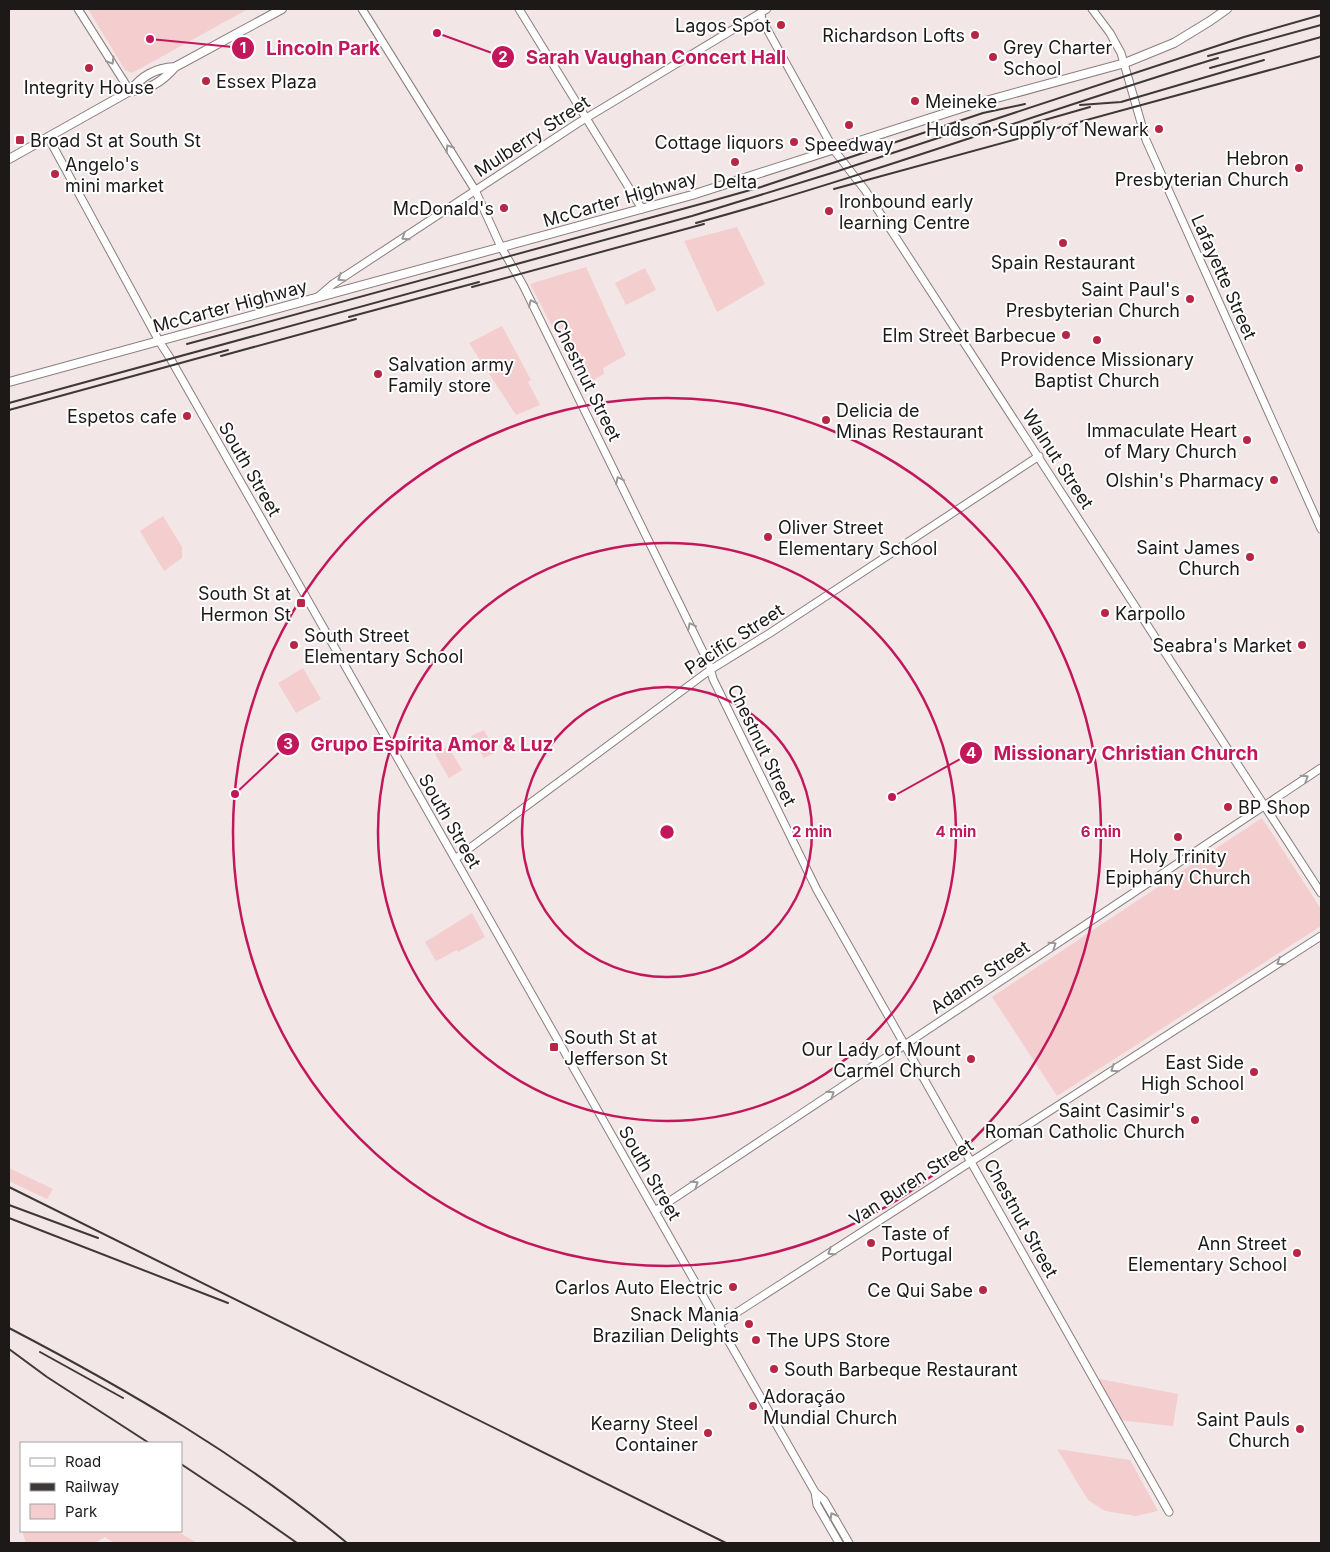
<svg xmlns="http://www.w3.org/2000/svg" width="1330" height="1552" font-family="Inter,sans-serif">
<rect width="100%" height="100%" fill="#f3e6e6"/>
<!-- green -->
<path fill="#f4cdce" d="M88,9H248L132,73L125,70Z
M737,227L765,284L717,312L684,241Z
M586,267L626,355L603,368L604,374L583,386L530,284Z
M645,268L656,290L626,305L615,283Z
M502,326L531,380L528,382L540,405L516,415L469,343Z
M163,516L182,547V558L164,571L140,531Z
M303,668L321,699L296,713L278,683Z
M484,730L496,752L484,758L471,736Z
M448,746L462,770L449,778L435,754Z
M1262,818L1321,909V926L1057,1096L992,997Z
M472,913L485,937L458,952L457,950L436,961L425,942Z
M9,1169V1168L53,1189L47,1199L9,1181Z
M1094,1378L1178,1394L1173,1426L1118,1420Z
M1057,1449L1130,1460L1158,1511L1136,1516L1105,1511L1088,1500Z
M22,1531H177L197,1543H114L105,1537L95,1543H26Z"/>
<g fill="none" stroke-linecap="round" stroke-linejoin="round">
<defs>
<path id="secondary" d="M78,9L130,91
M362,9L475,190L501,247L523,285L709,664L713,679L817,890L1169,1512
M519,9L642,209
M1092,9L1110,33L1121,53L1146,140L1321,529
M761,13L762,20L834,150L865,190L1321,893
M48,137L159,341L170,358C265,528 362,697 459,866C578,1074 695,1284 815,1492L824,1500L849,1543
M318,297L333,284L578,123L767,9
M455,859L710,670L770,633L1039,456
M655,1211L1321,768
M719,1324L1321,936
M815,1492L817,1505L839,1543"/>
<path id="primary" d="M130,91C148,91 163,81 175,67L282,9
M9,159L130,91C142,76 155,68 175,67
M9,382L692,195L971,105L1125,63L1174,43L1210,21L1227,9"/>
</defs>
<!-- secondary casing -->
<use href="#secondary" stroke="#897e7e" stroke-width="9"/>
<!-- primary casing -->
<use href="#primary" stroke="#897e7e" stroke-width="10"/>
<!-- secondary -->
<use href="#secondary" stroke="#fff" stroke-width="7"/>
<!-- primary -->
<use href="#primary" stroke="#fff" stroke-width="8"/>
<!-- rail -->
<path stroke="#3e3838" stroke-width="2" d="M1208,56L1321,25
M1210,68L1321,37
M1080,105L1121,102L1264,60
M1034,123L1090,107
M834,189L1321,56
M696,223C872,175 1043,111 1218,58
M472,287L704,224
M349,317L479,282
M187,344L708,202L761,187L983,113L1025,104
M221,356L356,319
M9,403L692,216L835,172L1244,37L1321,15
M9,410L228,350
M9,1187L726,1543
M9,1205L98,1238
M9,1218L228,1303
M9,1328C128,1390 243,1457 347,1543
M9,1349L47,1377L149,1443
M40,1352L123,1398
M181,1464L247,1508L297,1543"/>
</g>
<!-- one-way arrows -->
<defs><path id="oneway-chevron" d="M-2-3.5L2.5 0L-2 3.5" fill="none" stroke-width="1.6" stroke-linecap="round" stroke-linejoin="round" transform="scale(1.25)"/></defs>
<g stroke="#999898">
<use href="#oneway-chevron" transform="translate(111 61) rotate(59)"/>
<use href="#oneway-chevron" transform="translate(449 148) rotate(-122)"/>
<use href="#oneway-chevron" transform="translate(405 237) rotate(147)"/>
<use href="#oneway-chevron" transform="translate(341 278) rotate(148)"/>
<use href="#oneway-chevron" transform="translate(532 303) rotate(-115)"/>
<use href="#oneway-chevron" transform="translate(619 480) rotate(-116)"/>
<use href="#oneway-chevron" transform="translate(691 626) rotate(-116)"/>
<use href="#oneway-chevron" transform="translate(1305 778) rotate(-33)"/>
<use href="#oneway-chevron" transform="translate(1053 945) rotate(-34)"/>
<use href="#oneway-chevron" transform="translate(1280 962) rotate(147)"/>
<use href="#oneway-chevron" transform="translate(1114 1069) rotate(147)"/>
<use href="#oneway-chevron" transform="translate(831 1094) rotate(-33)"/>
<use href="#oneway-chevron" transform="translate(695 1184) rotate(-34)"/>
<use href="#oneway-chevron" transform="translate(831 1252) rotate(147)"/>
<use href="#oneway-chevron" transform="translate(833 1516) rotate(-120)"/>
</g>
<!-- distance rings -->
<g fill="none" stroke="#c2185b" stroke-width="2.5">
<circle cx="667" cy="832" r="145"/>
<circle cx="667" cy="832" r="289"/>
<circle cx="667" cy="832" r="434"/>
</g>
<!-- markers -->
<g fill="#b82645" stroke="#fff" stroke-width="2">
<circle cx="781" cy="25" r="5"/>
<circle cx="975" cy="35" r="5"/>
<circle cx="993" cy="57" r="5"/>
<circle cx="89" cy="68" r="5"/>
<circle cx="206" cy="81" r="5"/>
<circle cx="915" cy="101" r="5"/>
<circle cx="849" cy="125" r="5"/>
<circle cx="1159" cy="129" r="5"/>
<rect x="15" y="135" width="10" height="10" rx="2.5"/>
<circle cx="794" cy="142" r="5"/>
<circle cx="735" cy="162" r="5"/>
<circle cx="1299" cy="168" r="5"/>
<circle cx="55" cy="174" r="5"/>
<circle cx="504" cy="208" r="5"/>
<circle cx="829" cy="211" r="5"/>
<circle cx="1063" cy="243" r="5"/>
<circle cx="1190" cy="299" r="5"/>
<circle cx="1066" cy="335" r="5"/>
<circle cx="1097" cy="340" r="5"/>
<circle cx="378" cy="374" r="5"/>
<circle cx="187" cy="416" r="5"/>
<circle cx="826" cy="420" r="5"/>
<circle cx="1247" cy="440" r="5"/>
<circle cx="1274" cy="480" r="5"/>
<circle cx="768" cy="537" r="5"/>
<circle cx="1250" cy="557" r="5"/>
<rect x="296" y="598" width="10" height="10" rx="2.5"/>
<circle cx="1105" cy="613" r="5"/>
<circle cx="294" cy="645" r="5"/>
<circle cx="1302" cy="645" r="5"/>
<circle cx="1228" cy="807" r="5"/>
<circle cx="1178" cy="837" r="5"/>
<rect x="549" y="1042" width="10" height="10" rx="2.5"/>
<circle cx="971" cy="1059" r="5"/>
<circle cx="1254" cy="1072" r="5"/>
<circle cx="1195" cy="1120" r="5"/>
<circle cx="871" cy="1243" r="5"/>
<circle cx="1297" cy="1253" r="5"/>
<circle cx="733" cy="1287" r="5"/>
<circle cx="983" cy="1290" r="5"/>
<circle cx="749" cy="1324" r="5"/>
<circle cx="756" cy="1340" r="5"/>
<circle cx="774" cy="1369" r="5"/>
<circle cx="753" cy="1406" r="5"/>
<circle cx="1300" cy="1429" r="5"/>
<circle cx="708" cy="1433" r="5"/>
</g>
<g text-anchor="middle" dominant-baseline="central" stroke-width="4" stroke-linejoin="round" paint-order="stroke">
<!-- poi labels -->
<g font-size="18" fill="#1d1919" stroke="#fff" text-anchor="end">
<text x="771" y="25">Lagos Spot</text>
<text x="965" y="35">Richardson Lofts</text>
<text x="1003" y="47" text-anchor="start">Grey Charter<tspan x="1003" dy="21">School</tspan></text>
<text x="216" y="81" text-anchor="start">Essex Plaza</text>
<text x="89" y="87" text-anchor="middle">Integrity House</text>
<text x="925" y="101" text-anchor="start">Meineke</text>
<text x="1149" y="129">Hudson Supply of Newark</text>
<text x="30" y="140" text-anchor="start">Broad St at South St</text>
<text x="784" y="142">Cottage liquors</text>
<text x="849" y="144" text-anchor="middle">Speedway</text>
<text x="1289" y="158">Hebron<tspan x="1289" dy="21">Presbyterian Church</tspan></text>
<text x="65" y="164" text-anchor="start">Angelo's<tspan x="65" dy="21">mini market</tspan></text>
<text x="735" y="181" text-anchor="middle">Delta</text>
<text x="839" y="201" text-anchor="start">Ironbound early<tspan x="839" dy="21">learning Centre</tspan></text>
<text x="494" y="208">McDonald's</text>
<text x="1063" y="262" text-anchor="middle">Spain Restaurant</text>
<text x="1180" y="289">Saint Paul's<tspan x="1180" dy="21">Presbyterian Church</tspan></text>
<text x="1056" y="335">Elm Street Barbecue</text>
<text x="1097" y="359" text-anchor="middle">Providence Missionary<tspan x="1097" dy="21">Baptist Church</tspan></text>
<text x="388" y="364" text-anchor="start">Salvation army<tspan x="388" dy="21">Family store</tspan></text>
<text x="836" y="410" text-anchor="start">Delicia de<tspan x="836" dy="21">Minas Restaurant</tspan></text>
<text x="177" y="416">Espetos cafe</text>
<text x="1237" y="430">Immaculate Heart<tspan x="1237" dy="21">of Mary Church</tspan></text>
<text x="1264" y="480">Olshin's Pharmacy</text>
<text x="778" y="527" text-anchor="start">Oliver Street<tspan x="778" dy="21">Elementary School</tspan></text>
<text x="1240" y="547">Saint James<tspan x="1240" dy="21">Church</tspan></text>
<text x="291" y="593">South St at<tspan x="291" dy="21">Hermon St</tspan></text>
<text x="1115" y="613" text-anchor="start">Karpollo</text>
<text x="304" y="635" text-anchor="start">South Street<tspan x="304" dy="21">Elementary School</tspan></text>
<text x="1292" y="645">Seabra's Market</text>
<text x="1238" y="807" text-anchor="start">BP Shop</text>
<text x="1178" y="856" text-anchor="middle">Holy Trinity<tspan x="1178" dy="21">Epiphany Church</tspan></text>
<text x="564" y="1037" text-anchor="start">South St at<tspan x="564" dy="21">Jefferson St</tspan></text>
<text x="961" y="1049">Our Lady of Mount<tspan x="961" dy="21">Carmel Church</tspan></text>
<text x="1244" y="1062">East Side<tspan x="1244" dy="21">High School</tspan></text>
<text x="1185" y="1110">Saint Casimir's<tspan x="1185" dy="21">Roman Catholic Church</tspan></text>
<text x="881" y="1233" text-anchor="start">Taste of<tspan x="881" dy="21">Portugal</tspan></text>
<text x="1287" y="1243">Ann Street<tspan x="1287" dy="21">Elementary School</tspan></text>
<text x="723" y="1287">Carlos Auto Electric</text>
<text x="973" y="1290">Ce Qui Sabe</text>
<text x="739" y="1314">Snack Mania<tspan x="739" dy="21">Brazilian Delights</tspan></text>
<text x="766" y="1340" text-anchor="start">The UPS Store</text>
<text x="784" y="1369" text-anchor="start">South Barbeque Restaurant</text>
<text x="763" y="1396" text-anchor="start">Adoração<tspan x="763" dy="21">Mundial Church</tspan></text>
<text x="1290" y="1419">Saint Pauls<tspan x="1290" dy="21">Church</tspan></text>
<text x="698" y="1423">Kearny Steel<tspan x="698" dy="21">Container</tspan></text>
</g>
<!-- street labels -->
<g font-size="18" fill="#1d1919" stroke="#fff">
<text transform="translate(532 136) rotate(-33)">Mulberry Street</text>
<text transform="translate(620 199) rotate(-16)">McCarter Highway</text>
<text transform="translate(1224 277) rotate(66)">Lafayette Street</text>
<text transform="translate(230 306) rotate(-15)">McCarter Highway</text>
<text transform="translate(587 380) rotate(64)">Chestnut Street</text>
<text transform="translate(1058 459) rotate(57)">Walnut Street</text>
<text transform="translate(250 469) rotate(60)">South Street</text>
<text transform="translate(734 639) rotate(-33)">Pacific Street</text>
<text transform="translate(762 745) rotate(64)">Chestnut Street</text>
<text transform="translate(450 821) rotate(60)">South Street</text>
<text transform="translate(980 977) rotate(-34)">Adams Street</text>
<text transform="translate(650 1173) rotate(60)">South Street</text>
<text transform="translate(911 1182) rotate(-33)">Van Buren Street</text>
<text transform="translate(1021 1218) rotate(61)">Chestnut Street</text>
</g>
</g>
<circle cx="667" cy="832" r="8" fill="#c2185b" stroke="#fff" stroke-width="2.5"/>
<g font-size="15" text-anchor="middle" font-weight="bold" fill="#c2185b" stroke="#fff" stroke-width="4" stroke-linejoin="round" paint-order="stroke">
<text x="812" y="837">2 min</text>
<text x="956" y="837">4 min</text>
<text x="1101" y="837">6 min</text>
</g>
<!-- callouts -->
<path fill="none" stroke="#c2185b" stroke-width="2" d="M150 39L243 48M437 33L503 57M235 794L288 744M892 797L971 753"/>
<g fill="#c2185b" stroke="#fff" stroke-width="2">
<circle cx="150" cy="39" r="5"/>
<circle cx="437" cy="33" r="5"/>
<circle cx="235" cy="794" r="5"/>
<circle cx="892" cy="797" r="5"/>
<circle cx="243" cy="48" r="12"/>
<circle cx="503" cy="57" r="12"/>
<circle cx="288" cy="744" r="12"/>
<circle cx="971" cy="753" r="12"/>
</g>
<g font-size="15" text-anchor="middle" font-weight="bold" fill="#fff">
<text x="243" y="53">1</text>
<text x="503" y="62">2</text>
<text x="288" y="749">3</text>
<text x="971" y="758">4</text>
</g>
<g font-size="19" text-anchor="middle" font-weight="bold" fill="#c2185b" stroke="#fff" stroke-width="4" stroke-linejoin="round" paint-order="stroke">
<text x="323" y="55">Lincoln Park</text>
<text x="656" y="64">Sarah Vaughan Concert Hall</text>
<text x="432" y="751">Grupo Espírita Amor &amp; Luz</text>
<text x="1126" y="760">Missionary Christian Church</text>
</g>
<!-- border -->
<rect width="1330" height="1552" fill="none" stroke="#1d1919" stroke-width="20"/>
<!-- legend -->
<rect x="20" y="1442" width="162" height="90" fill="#ffffff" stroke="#a5a3a3"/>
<rect x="30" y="1458" width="25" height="8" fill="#ffffff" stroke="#a5a3a3"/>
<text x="65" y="1467" font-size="15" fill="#1d1919">Road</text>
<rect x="30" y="1483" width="25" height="8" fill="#3e3838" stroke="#a5a3a3"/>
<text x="65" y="1492" font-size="15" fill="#1d1919">Railway</text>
<rect x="30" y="1504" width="25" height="15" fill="#f4cdce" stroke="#a5a3a3"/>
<text x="65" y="1517" font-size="15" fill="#1d1919">Park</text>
</svg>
